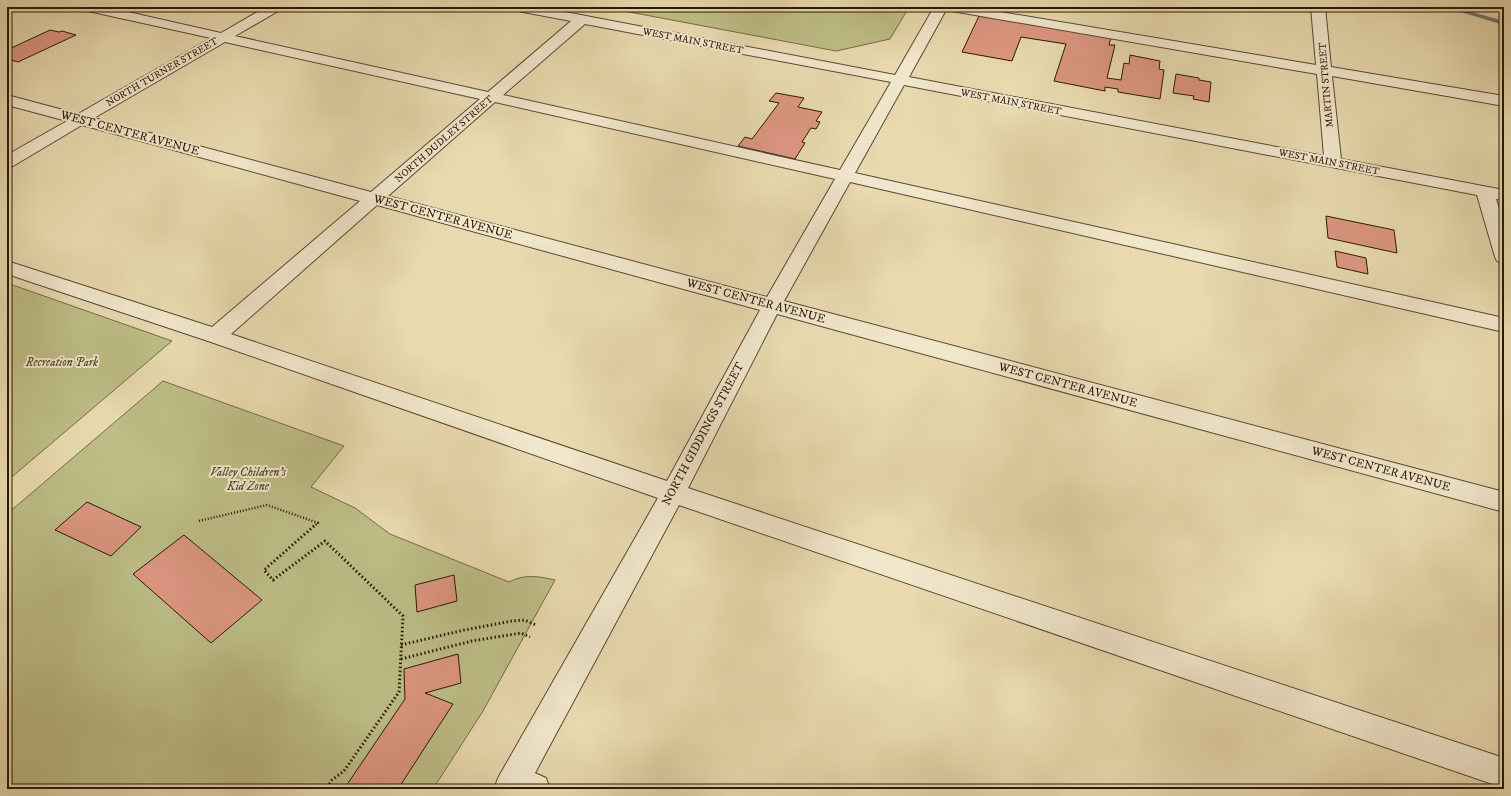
<svg xmlns="http://www.w3.org/2000/svg" width="1511" height="796" font-family="'IM FELL DW Pica',serif">
<rect width="100%" height="100%" fill="#e8d9af"/>
<filter id="stains"><feTurbulence type="fractalNoise" baseFrequency=".005" numOctaves="4"/><feColorMatrix values="0 0 0 0 .2 0 0 0 0 .09 0 0 0 0 .02 0 0 0 .5 -.17"/></filter>
<radialGradient id="worn" r=".72"><stop offset=".6" stop-color="#630" stop-opacity="0"/><stop offset="1" stop-color="#630" stop-opacity=".3"/></radialGradient>
<!-- green -->
<path fill="#bdbd86" stroke="#746a47" d="M603,7H909L890,39L836,51Z
M7,283L172,341L7,481Z
M163,381L344,446L311,487L355,508L390,534L509,582C524,574 538,576 555,580L483,711L433,789H7V514Z"/>
<g fill="none" stroke-linecap="round" stroke-linejoin="round">
<!-- stream -->
<path fill="#6b796a" fill-rule="evenodd" d="M1444,7H1454L1504,21V25Z"/>
</g>
<!-- building -->
<path fill="#dc9681" stroke="#2a1808" d="M979,16L1111,37L1109,45H1115L1107,78L1121,80L1124,63L1129,64L1130,55L1160,61L1159,69L1164,70L1160,99L1118,92V89L1105,87V91L1054,81L1066,44L1021,37L1012,61L962,52Z
M50,30L59,32L62,31L76,35L18,62L7,59V50Z
M1176,74L1199,78V80L1211,82L1209,102L1193,99L1194,96L1173,93Z
M776,93L804,98L798,107L822,112L816,121L820,122L816,129L811,128L802,142L805,143L795,159L738,146L745,137L752,139L779,103L769,101Z
M1326,216L1394,230L1397,253L1328,238Z
M1335,251L1366,258L1368,274L1337,267Z
M87,502L141,527L111,556L55,530Z
M184,535L262,600L211,643L133,574Z
M454,575L457,601L417,612L415,585Z
M458,654L461,683L425,693L453,704L398,789H344L405,699L404,669Z"/>
<g fill="none" stroke-linecap="round" stroke-linejoin="round">
<defs>
<path id="minor" d="M81,7H106L221,33L266,7H282L280,10L235,36L488,92L571,21L518,11L513,10L511,7H539L895,75L934,7H971L1316,65L1311,7H1325L1331,67L1504,96V106L1332,76L1341,159L1504,190V200L1496,199L1504,226V263L1497,261L1495,257L1477,195L904,85L855,173L1504,318V332L850,182L784,301L1504,492V512L777,314L688,488L1504,758V788L679,505L535,773L546,778L550,789H494L498,778L658,498L208,341L7,274V261L212,327L360,201L82,125L13,166L7,167V155L67,121L7,105V95L78,114L211,38L88,11L83,10ZM946,10L1317,74L1324,156L909,77ZM585,24L891,82L840,170L503,95ZM225,42L480,99L371,192L94,118ZM495,102L835,179L767,297L388,196ZM377,205L760,310L667,481L231,334Z"/>
</defs>
<!-- minor casing -->
<use href="#minor" stroke="#5a4832" stroke-width="2"/>
<!-- path-far1 -->
<path stroke="#2a1808" stroke-width="2.5" stroke-dasharray="1 2" stroke-linecap="butt" d="M199,521L267,505L318,523L313,527"/>
<!-- path -->
<path stroke="#2a1808" stroke-width="3" stroke-dasharray="1.5 2.5" stroke-linecap="butt" d="M314,526L264,570L273,580L325,541L403,616L399,692L344,771L332,780L326,789
M401,645L464,630L512,621L524,620L536,625
M401,659L472,641L521,633L530,637"/>
<!-- minor -->
<use href="#minor" fill="#f0e6cb" fill-rule="evenodd"/>
</g>
<g text-anchor="middle" dominant-baseline="central" stroke-width="4" stroke-linejoin="round" paint-order="stroke">
<!-- far-street labels -->
<g font-size="10" fill="#2a1808" stroke="#f0e6cb">
<text transform="translate(693 41) rotate(11)">WEST MAIN STREET</text>
<text transform="translate(162 72) rotate(-30)">NORTH TURNER STREET</text>
<text transform="translate(1326 85) rotate(-95)">MARTIN STREET</text>
<text transform="translate(1011 102) rotate(11)">WEST MAIN STREET</text>
<text transform="translate(444 139) rotate(-41)">NORTH DUDLEY STREET</text>
<text transform="translate(1329 162) rotate(11)">WEST MAIN STREET</text>
</g>
<!-- street labels -->
<g font-size="12" fill="#2a1808" stroke="#f0e6cb">
<text transform="translate(130 133) rotate(15)">WEST CENTER AVENUE</text>
<text transform="translate(443 217) rotate(15)">WEST CENTER AVENUE</text>
<text transform="translate(756 301) rotate(15)">WEST CENTER AVENUE</text>
<text transform="translate(1068 385) rotate(15)">WEST CENTER AVENUE</text>
<text transform="translate(703 434) rotate(-62)">NORTH GIDDINGS STREET</text>
<text transform="translate(1381 469) rotate(15)">WEST CENTER AVENUE</text>
</g>
<!-- park labels -->
<g font-size="12" font-style="italic" fill="#564a2e" stroke="#f0e6cb">
<text x="62" y="362">Recreation Park</text>
<text x="248" y="472">Valley Children's<tspan x="248" dy="14">Kid Zone</tspan></text>
</g>
</g>
<!-- margin -->
<rect width="1511" height="796" fill="none" stroke="#e8d9af" stroke-width="24"/>
<rect x="8" y="8" width="1495" height="780" fill="none" stroke="#2a1808" stroke-width="2"/>
<rect x="12" y="12" width="1487" height="772" fill="none" stroke="#2a1808"/>
<rect width="100%" height="100%" filter="url(#stains)"/>
<rect width="100%" height="100%" fill="url(#worn)"/>
</svg>
